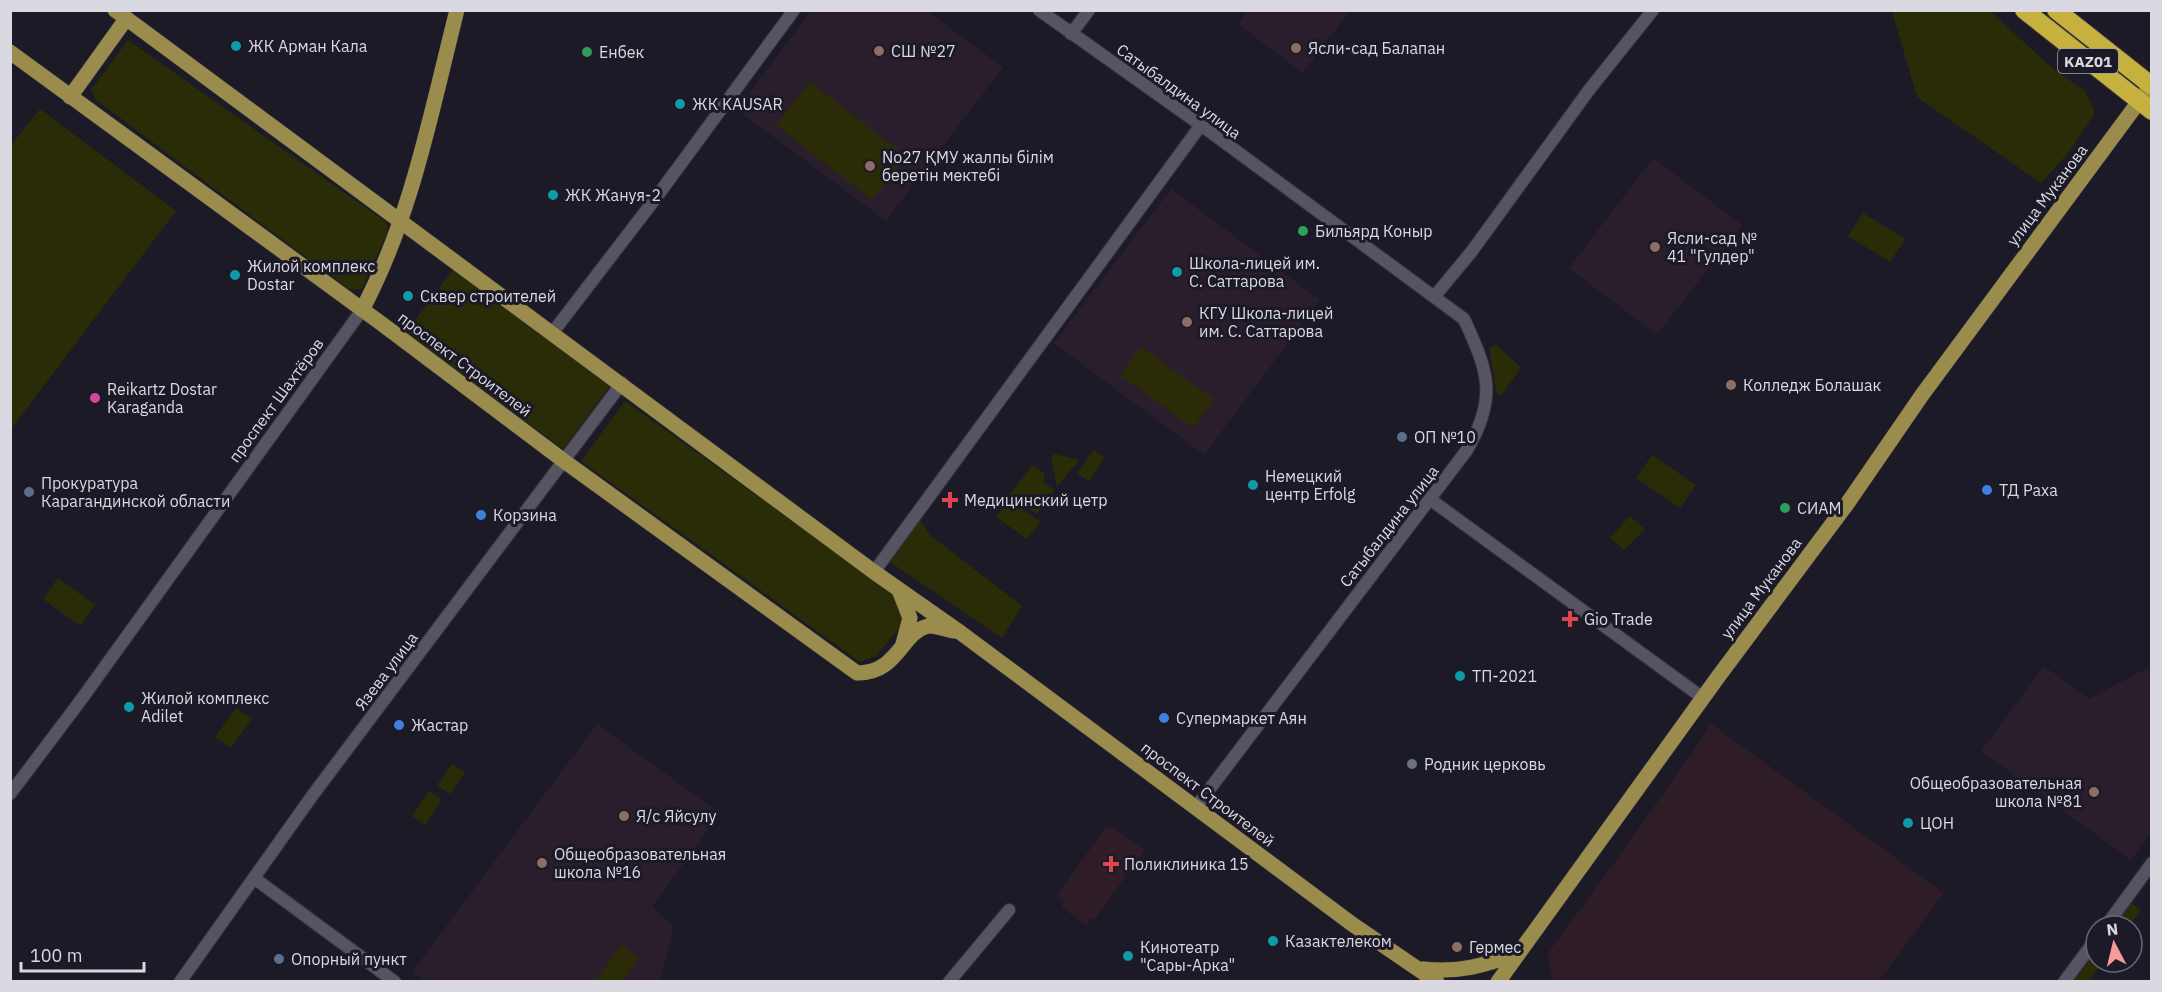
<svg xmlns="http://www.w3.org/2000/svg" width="2162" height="992" font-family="'IBM Plex Sans',sans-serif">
<rect width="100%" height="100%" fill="#1c1a27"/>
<!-- education -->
<path fill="#2a1e2c" d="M1248,10H1350V11L1303,73L1238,24Z
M811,11H927L1003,67L886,221L737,110Z
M1653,158L1742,225L1657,335L1569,268Z
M1171,189L1320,300L1204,455L1054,343Z
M2044,666L2089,699L2151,666V832L2131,860L1981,751Z
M597,724L720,813L652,907L674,926L660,981L426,982L412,972Z"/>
<!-- medical -->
<path fill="#2e1d27" d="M1710,723L1944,893L1879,981H1552L1548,953L1620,855L1707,731Z
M1111,826L1145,850L1094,920L1091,918L1086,925L1061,907L1064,902L1056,896L1106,827L1109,829Z"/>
<!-- green -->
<path fill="#2a2c07" d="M1892,11H1990L2052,68L2085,91L2095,113L2069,152L2041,183L1917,97Z
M128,40L386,222L388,231L362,289L350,290L96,100L91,90Z
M810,82L906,156L872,200L776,125Z
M40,109L176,211L11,429V145Z
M1863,213L1905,239L1890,262L1848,236Z
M454,268L611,384L563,449L406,333Z
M1496,345L1521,367L1502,395L1496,392L1489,347Z
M1141,347L1214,399L1193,428L1120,375Z
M625,401L894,594L904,622L876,656L860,662L581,461Z
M1094,450L1104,458L1089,481L1077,473Z
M1055,454L1079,460L1057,487L1051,457Z
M1652,455L1696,485L1680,508L1636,478Z
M1033,465L1045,474L1043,482L1055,490L1037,514L1008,496Z
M1008,500L1041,522L1027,539L996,517Z
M1630,516L1645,529L1624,550L1610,538Z
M920,520L930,535L1022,606L1002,638L890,562Z
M58,578L95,605L80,626L43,599Z
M236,708L252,719L231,748L215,737Z
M452,764L465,773L450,794L437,785Z
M429,791L442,800L425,825L412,816Z
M2130,902L2141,910L2129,926H2112Z
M621,945L639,957L623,981H596Z
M2096,949V962H2103L2089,981L2073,982Z"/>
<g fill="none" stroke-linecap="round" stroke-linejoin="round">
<defs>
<path id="minor" d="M1039,10L1201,125L1464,319C1488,371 1498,397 1467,450L1196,807
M1071,34L1089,10
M1434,297L1472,251L1589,90L1653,10
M553,332L652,203L794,10
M1431,500L1703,698
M874,572L1201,125
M10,794L78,704L362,310
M254,878L395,982
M2106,926L2152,863
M180,982L312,796L622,383
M949,982L1009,910
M2064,982L2096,939"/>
<path id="major" d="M115,10L874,572L961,633L1352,924L1437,982
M10,52L382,324L564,461L857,673C899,673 901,632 928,626C936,625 947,630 955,631
M70,97L126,19
M362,310C412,216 431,112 457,10
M899,590L910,618L903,644
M1422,969C1458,973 1484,966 1517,953
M1498,982L1718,677L1847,504L1922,395L2146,92"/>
<path id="highway" d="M2024,10L2152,111
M2056,10L2152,86"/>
</defs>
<!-- minor casing -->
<use href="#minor" stroke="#35343e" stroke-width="14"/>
<!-- major casing -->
<use href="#major" stroke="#35343e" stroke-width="16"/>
<!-- highway casing -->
<use href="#highway" stroke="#35343e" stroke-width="20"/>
<!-- minor -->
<use href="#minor" stroke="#565463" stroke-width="12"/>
<!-- major -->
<use href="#major" stroke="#9a8c4d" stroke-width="15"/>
<!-- highway -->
<use href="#highway" stroke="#c7b13e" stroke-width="18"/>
</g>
<!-- markers -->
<g fill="#0f9aa8" stroke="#1c1a27" stroke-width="2">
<circle cx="236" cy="46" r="6"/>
<circle cx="680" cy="104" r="6"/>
<circle cx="553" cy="195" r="6"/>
<circle cx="1177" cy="272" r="6"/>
<circle cx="235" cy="275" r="6"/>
<circle cx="408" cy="296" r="6"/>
<circle cx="1253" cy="485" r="6"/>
<circle cx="1460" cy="676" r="6"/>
<circle cx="129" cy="707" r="6"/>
<circle cx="1908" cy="823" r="6"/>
<circle cx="1273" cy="941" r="6"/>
<circle cx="1128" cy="956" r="6"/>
</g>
<g fill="#8d6e63" stroke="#1c1a27" stroke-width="2">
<circle cx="1296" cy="48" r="6"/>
<circle cx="879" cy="51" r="6"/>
<circle cx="870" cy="166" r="6"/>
<circle cx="1655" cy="247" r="6"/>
<circle cx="1187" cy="322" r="6"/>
<circle cx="1731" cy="385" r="6"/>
<circle cx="2094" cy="792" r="6"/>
<circle cx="624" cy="816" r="6"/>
<circle cx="542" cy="863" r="6"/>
<circle cx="1457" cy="947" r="6"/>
</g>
<g fill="#2e9e5b" stroke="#1c1a27" stroke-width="2">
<circle cx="587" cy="52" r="6"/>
<circle cx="1303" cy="231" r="6"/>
<circle cx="1785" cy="508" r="6"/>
</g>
<circle fill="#d1479c" stroke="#1c1a27" stroke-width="2" cx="95" cy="398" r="6"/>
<g fill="#5c6f8a" stroke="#1c1a27" stroke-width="2">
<circle cx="1402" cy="437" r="6"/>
<circle cx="29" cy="492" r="6"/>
<circle cx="279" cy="959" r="6"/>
</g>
<g fill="#3f7fe0" stroke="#1c1a27" stroke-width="2">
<circle cx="1987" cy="490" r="6"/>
<circle cx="481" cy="515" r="6"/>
<circle cx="1164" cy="718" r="6"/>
<circle cx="399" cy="725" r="6"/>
</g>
<g fill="#e0444e" stroke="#1c1a27" stroke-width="2">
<path d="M947 491h6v6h6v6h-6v6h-6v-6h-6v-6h6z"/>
<path d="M1567 610h6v6h6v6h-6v6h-6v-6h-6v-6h6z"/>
<path d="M1108 855h6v6h6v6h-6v6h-6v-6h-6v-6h6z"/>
</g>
<circle fill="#6b7280" stroke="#1c1a27" stroke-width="2" cx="1412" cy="764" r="6"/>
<g text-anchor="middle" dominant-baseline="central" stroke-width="6" stroke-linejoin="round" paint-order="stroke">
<!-- shield labels -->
<rect fill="#1c1a27" stroke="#a1a0aa" stroke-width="1.5" x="2058" y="49" width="60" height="24" rx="4.5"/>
<g font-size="15" font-weight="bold" fill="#dad9e2">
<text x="2088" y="61">KАZ01</text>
</g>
<!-- poi labels -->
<g font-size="16" fill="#dad9e2" stroke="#1c1a27" text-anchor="start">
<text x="248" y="46">ЖК Арман Кала</text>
<text x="1308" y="48">Ясли-сад Балапан</text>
<text x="891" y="51">СШ №27</text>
<text x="599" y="52">Енбек</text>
<text x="692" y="104">ЖК KAUSAR</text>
<text x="882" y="157">No27 ҚМУ жалпы білім<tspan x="882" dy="18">беретін мектебі</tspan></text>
<text x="565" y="195">ЖК Жануя-2</text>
<text x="1315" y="231">Бильярд Коныр</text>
<text x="1667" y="238">Ясли-сад №<tspan x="1667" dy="18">41 "Гулдер"</tspan></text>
<text x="1189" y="263">Школа-лицей им.<tspan x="1189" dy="18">С. Саттарова</tspan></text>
<text x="247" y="266">Жилой комплекс<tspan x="247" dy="18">Dostar</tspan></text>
<text x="420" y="296">Сквер строителей</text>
<text x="1199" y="313">КГУ Школа-лицей<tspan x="1199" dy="18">им. С. Саттарова</tspan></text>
<text x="1743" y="385">Колледж Болашак</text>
<text x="107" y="389">Reikartz Dostar<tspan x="107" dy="18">Karaganda</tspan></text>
<text x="1414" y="437">ОП №10</text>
<text x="1265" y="476">Немецкий<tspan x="1265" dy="18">центр Erfolg</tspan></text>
<text x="41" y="483">Прокуратура<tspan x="41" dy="18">Карагандинской области</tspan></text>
<text x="1999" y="490">ТД Раха</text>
<text x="964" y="500">Медицинский цетр</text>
<text x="1797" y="508">СИАМ</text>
<text x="493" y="515">Корзина</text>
<text x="1584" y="619">Gio Trade</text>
<text x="1472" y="676">ТП-2021</text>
<text x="141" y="698">Жилой комплекс<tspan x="141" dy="18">Adilet</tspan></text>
<text x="1176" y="718">Супермаркет Аян</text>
<text x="411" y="725">Жастар</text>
<text x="1424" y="764">Родник церковь</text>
<text x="2082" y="783" text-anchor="end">Общеобразовательная<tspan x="2082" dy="18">школа №81</tspan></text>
<text x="636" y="816">Я/c Яйсулу</text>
<text x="1920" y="823">ЦОН</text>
<text x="554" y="854">Общеобразовательная<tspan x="554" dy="18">школа №16</tspan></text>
<text x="1124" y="864">Поликлиника 15</text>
<text x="1285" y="941">Казактелеком</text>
<text x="1140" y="947">Кинотеатр<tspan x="1140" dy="18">"Сары-Арка"</tspan></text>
<text x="1469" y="947">Гермес</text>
<text x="291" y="959">Опорный пункт</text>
</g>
<!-- street labels -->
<g font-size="16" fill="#dad9e2" stroke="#1c1a27">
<text transform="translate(1179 91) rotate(36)">Сатыбалдина улица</text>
<text transform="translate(2047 195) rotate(-53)">улица Муканова</text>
<text transform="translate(465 364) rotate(37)">проспект Строителей</text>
<text transform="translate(276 400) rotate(-54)">проспект Шахтёров</text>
<text transform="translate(1389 526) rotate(-52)">Сатыбалдина улица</text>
<text transform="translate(1761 588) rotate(-53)">улица Муканова</text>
<text transform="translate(386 671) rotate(-53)">Язева улица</text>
<text transform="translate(1208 794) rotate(37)">проспект Строителей</text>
</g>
</g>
<!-- border -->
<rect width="2162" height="992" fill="none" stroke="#dad9e2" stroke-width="24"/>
<!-- north arrow -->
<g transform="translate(2114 944) rotate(353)"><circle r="28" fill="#1c1a27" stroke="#686672" stroke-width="1.5"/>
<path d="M0-4.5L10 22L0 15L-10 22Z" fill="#f59b9a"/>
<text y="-9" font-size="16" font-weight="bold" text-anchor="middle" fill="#dad9e2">N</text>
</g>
<!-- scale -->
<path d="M21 962v9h123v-9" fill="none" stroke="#dad9e2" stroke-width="3"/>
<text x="30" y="962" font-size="18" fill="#dad9e2" stroke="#1c1a27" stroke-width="4.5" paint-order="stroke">100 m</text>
</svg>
